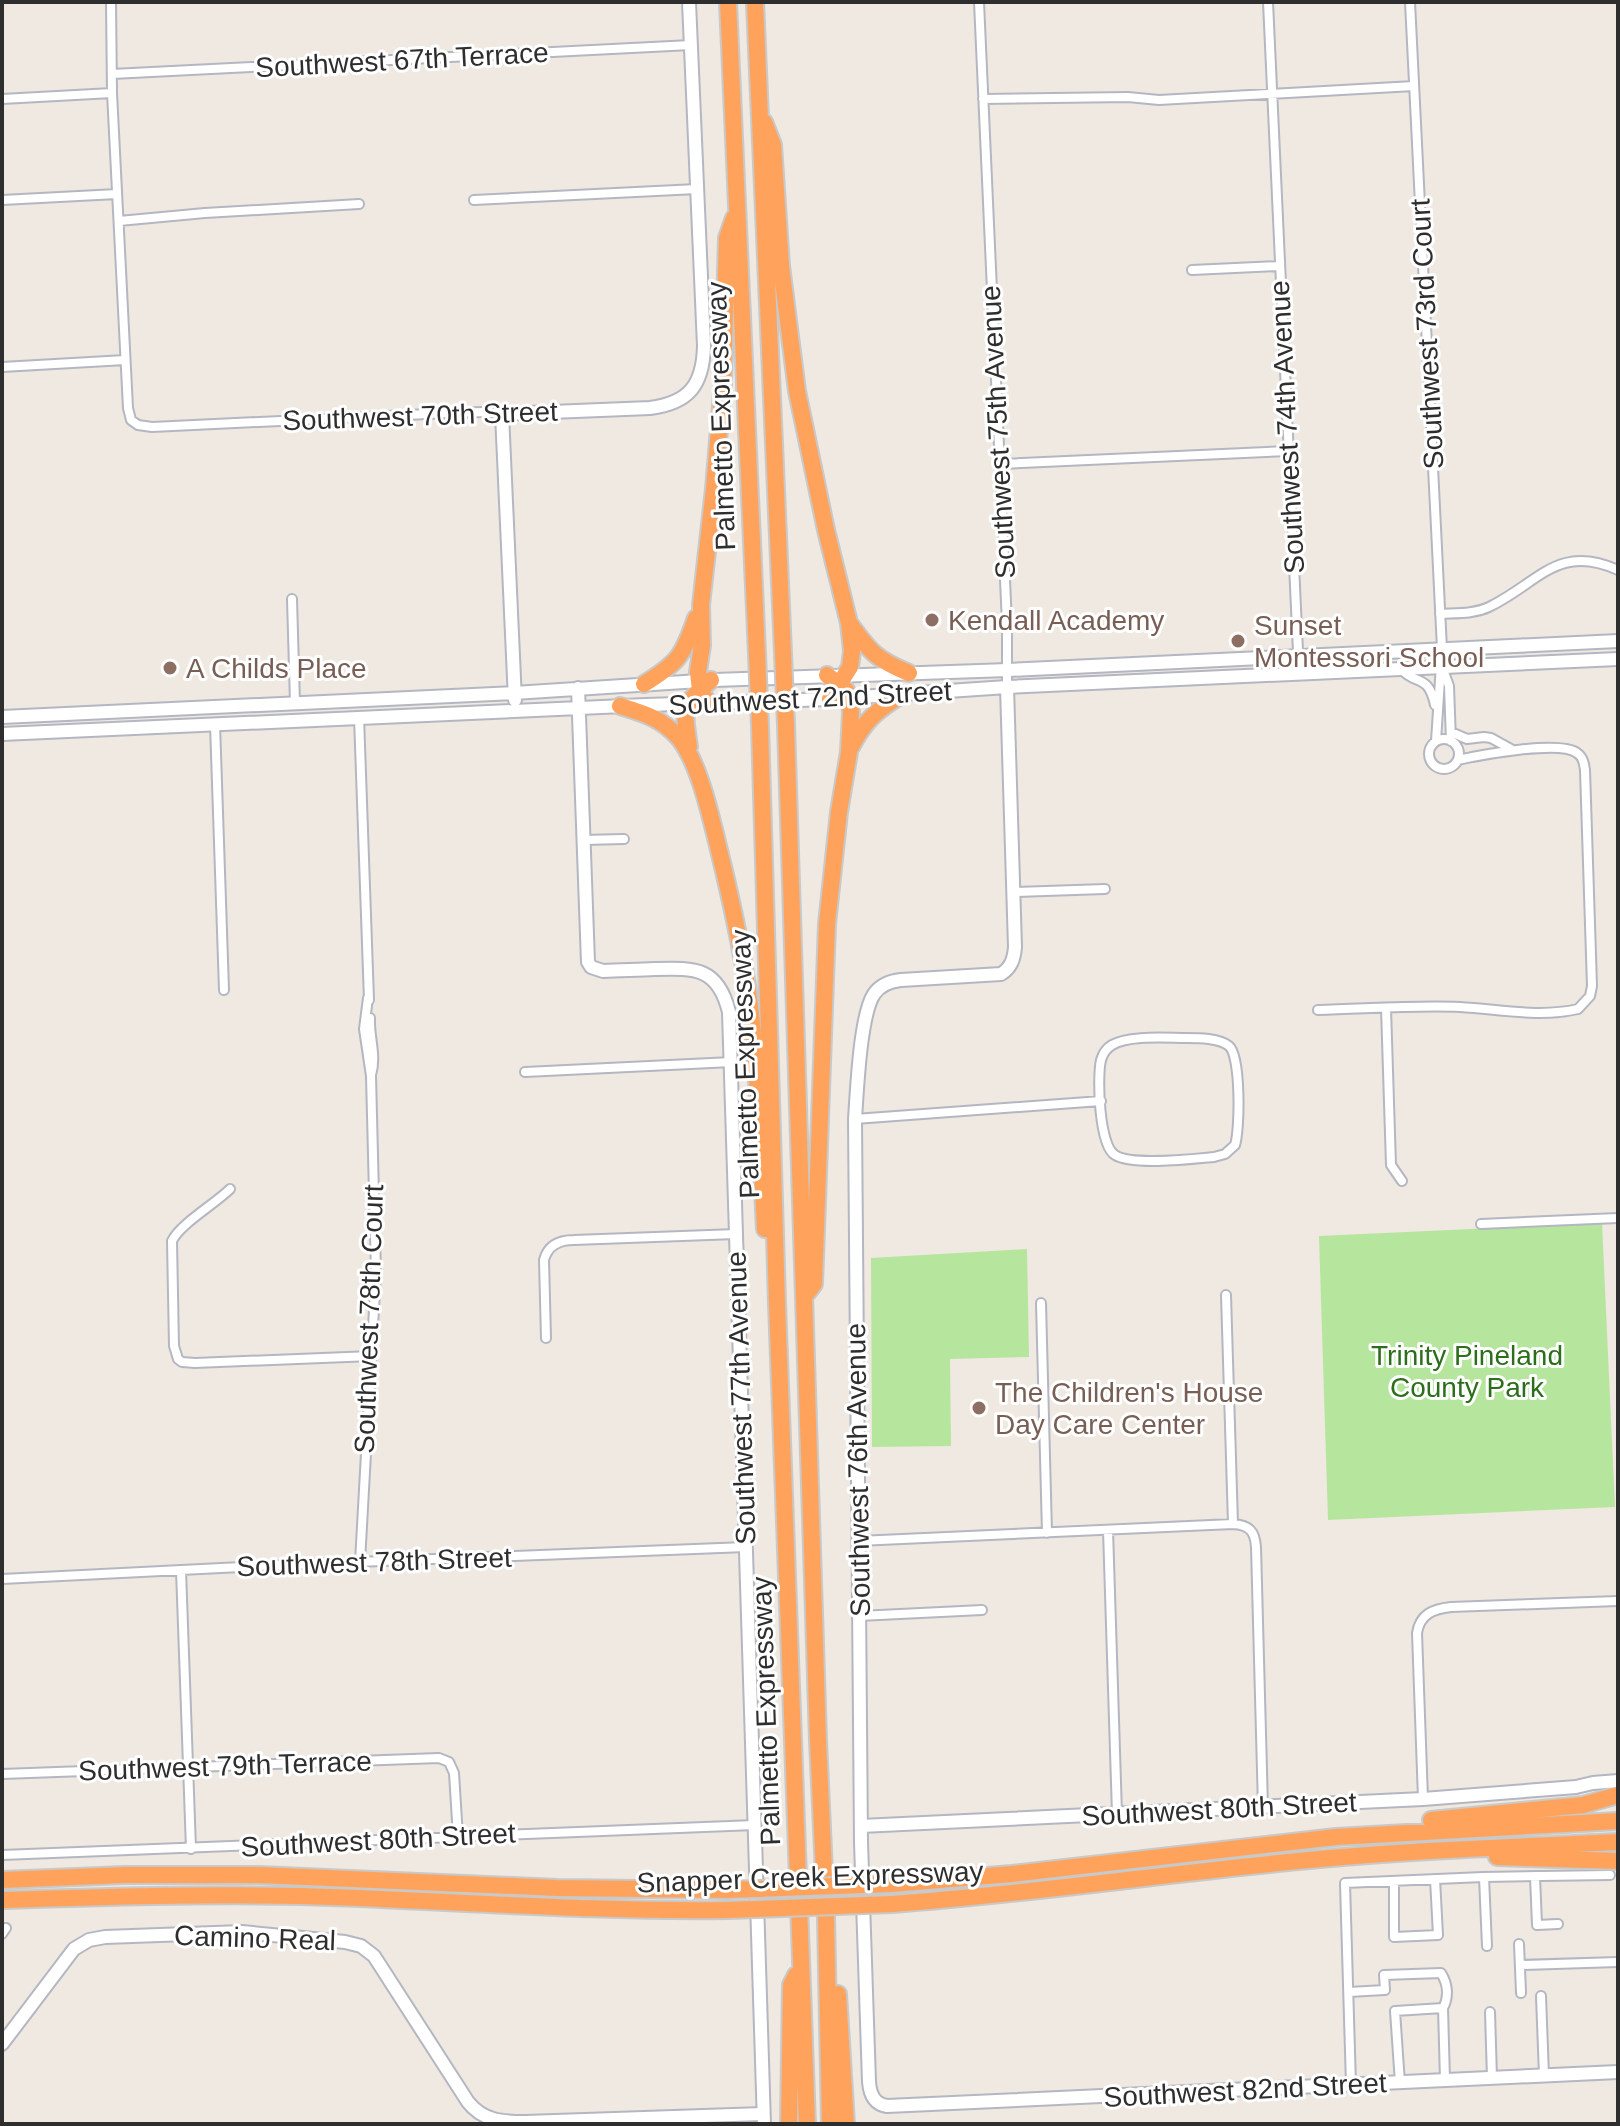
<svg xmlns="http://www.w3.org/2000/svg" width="1620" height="2126" font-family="Helvetica,sans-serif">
<rect width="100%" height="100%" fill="#efe9e1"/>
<!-- green -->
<path fill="#b6e59e" d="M1602,1223L1615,1507L1328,1520L1319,1236Z
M1027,1249L1029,1357L950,1359L951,1446L872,1447L871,1258Z"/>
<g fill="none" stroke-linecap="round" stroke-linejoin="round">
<defs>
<path id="street" d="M111,2L112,93L128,408L131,420L138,425L152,427L449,413L483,412L502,414
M979,2L1007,624V687
M1268,2L1299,673
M1410,2L1442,649L1436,741
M112,74L691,45
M2,99L112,93
M983,99L1128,97L1159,100L1414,86
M2,200L117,194
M474,200L697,189
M119,221L205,213L359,204
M1192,270L1280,266
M2,367L125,360
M999,464L1289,451
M292,599L295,703
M1440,614C1457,613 1474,614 1489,607C1539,583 1557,543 1618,570
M1442,667L1449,686L1451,741
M1401,669C1416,686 1428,673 1435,705
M359,717L369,1000
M215,724L224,990
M1451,732L1467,739L1484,737L1491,738L1511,749
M1429 754a15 15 0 1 1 30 0a15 15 0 1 1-30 0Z
M583,840L624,839
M1013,892L1105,889
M1386,1008L1391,1165L1402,1181
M1318,1010C1365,1009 1413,1005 1460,1007C1499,1009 1539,1018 1578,1009L1590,996L1592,986L1585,770C1584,763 1583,757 1577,753C1560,740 1480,755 1458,760
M370,1018C369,1038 377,1055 371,1075
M1186,1038C1199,1038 1219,1038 1229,1046C1241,1056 1240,1130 1235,1145L1225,1154L1214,1157C1192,1159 1132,1166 1115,1155C1099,1146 1097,1077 1101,1060C1103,1053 1107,1048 1112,1045C1129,1035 1166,1038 1186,1038Z
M525,1072L732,1062
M855,1119L1101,1101
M230,1189C215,1204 180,1224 172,1241L174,1346L178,1359L182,1362L195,1363L372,1356
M1481,1224L1618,1218
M1226,1295L1233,1524
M1041,1303L1047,1533
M546,1338L544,1260C548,1245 559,1240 574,1240L736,1234
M1108,1530L1117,1814
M858,1541L1233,1524C1249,1525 1255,1531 1256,1547L1263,1808
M360,1562L376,1273L371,1076L364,1029L368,998
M181,1570L191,1849
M2,1579L280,1565L746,1547
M859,1616L982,1610
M2,1774L439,1758L449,1762L454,1773L458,1837
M1423,1799L1417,1633C1420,1614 1433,1609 1451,1607L1618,1601
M2,1855L755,1825
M1535,1876L1537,1925L1558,1924
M1484,1877L1487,1946
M1394,1881V1937L1438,1935L1435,1879
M2,1934L6,1928
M1519,1944L1521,1993
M1520,1965L1618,1962
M1349,1992L1385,1990L1384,1975L1441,1973C1448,1984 1449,1997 1443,2008
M1541,1996L1544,2076
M1490,2012L1492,2078
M1400,2083L1395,2011L1443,2008L1445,2080
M1351,2085L1345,1883L1483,1877L1610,1875"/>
<path id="secondary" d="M1007,687L1015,947C1014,959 1011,968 1001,974L901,980C891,981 881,984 874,994C860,1015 857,1091 855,1119L861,1842L869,2082C870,2094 874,2104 887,2106L1618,2072
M578,688L588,962L591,967L603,971C621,970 638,970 655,969C695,968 718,967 729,1012L764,2124
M515,700L502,414L650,408C689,403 703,385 704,346L689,2
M2,717L514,693L715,680L1008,670L1618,641
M2,734L646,705L830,699L1007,687L1618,659
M861,1826L1423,1799L1576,1787L1593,1783L1618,1781
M2,2044L74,1949L89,1940L105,1937L242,1932L345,1942L361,1946L374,1956L468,2102C483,2121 502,2122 525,2122L763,2114"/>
<path id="highway" d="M728,2L757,654
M755,2L783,653
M764,122L773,145L781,266L797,391L826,530L849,623L852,651L850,667L830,699
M850,624C870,652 877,660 909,673
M644,684C678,663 683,656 696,618
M709,704L700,690L698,672L702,645L701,605L714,489L723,382L727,238L734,218
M620,706C643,713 661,718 678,737C699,761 711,818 719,850C731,899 742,949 749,999C759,1075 761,1152 765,1229
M786,725L818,1740L826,1917L830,2124
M760,726L777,1303L807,2124
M689,747C684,711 680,706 711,680
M851,747C865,720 876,711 901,695
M807,1293L814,1284L827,924L839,812L849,752L851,713L850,698L846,690L827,675
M1431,1820L1583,1805L1618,1795
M1497,1857L1618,1861
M2,1880L124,1875H259L557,1888L727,1890
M891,1884L1012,1874L1336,1837L1618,1821
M2,1900C102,1897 201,1894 301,1896C443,1900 585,1912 728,1910
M892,1904C1031,1894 1170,1873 1309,1860C1412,1850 1515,1847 1618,1842
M838,1994L846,2124
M789,2124L791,1985L796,1975"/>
</defs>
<!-- street casing -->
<use href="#street" stroke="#b4b7c1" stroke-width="12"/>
<!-- secondary casing -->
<use href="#secondary" stroke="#b4b7c1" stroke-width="16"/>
<!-- highway casing -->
<use href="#highway" stroke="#c9c9c9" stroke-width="20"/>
<!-- street -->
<use href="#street" stroke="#fff" stroke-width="8"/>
<!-- secondary -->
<use href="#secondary" stroke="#fff" stroke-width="12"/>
<!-- highway -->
<use href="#highway" stroke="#ffa35c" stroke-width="16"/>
<defs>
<path id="highway-bridge" d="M783,653L786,725
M757,654L760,726
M727,1890L891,1884
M728,1910L892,1904"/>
</defs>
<!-- highway-bridge casing -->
<use href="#highway-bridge" stroke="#c9c9c9" stroke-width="20" stroke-linecap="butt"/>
<!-- highway-bridge -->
<use href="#highway-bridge" stroke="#ffa35c" stroke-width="16"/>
</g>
<!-- markers -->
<g fill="#8d6e63" stroke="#fff" stroke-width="3">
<circle cx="932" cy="620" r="8"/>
<circle cx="1238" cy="641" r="8"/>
<circle cx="170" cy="668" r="8"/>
<circle cx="979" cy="1408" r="8"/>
</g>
<g text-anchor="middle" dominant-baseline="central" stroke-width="6" stroke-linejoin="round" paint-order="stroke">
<!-- street labels -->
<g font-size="28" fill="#2e2e2e" stroke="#fff">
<text transform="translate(402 60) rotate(-3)">Southwest 67th Terrace</text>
<text transform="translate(1427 334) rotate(-93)">Southwest 73rd Court</text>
<text transform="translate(420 416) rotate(-2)">Southwest 70th Street</text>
<text transform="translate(721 416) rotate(-92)">Palmetto Expressway</text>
<text transform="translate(1287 427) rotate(-93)">Southwest 74th Avenue</text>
<text transform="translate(998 432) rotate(-93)">Southwest 75th Avenue</text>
<text transform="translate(810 698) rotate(-3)">Southwest 72nd Street</text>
<text transform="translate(745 1064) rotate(-92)">Palmetto Expressway</text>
<text transform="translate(369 1319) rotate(-88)">Southwest 78th Court</text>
<text transform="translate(741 1398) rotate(-92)">Southwest 77th Avenue</text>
<text transform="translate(858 1470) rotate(-91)">Southwest 76th Avenue</text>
<text transform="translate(374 1562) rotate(-2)">Southwest 78th Street</text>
<text transform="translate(766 1711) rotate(-92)">Palmetto Expressway</text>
<text transform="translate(225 1766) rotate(-2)">Southwest 79th Terrace</text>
<text transform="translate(1219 1809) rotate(-3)">Southwest 80th Street</text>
<text transform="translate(378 1840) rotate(-3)">Southwest 80th Street</text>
<text transform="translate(810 1877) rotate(-2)">Snapper Creek Expressway</text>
<text transform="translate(255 1938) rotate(2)">Camino Real</text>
<text transform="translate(1245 2090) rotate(-3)">Southwest 82nd Street</text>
</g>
<!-- education labels -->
<g font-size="28" fill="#785e54" stroke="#fff" text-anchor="start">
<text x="948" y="620">Kendall Academy</text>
<text x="1254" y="625">Sunset<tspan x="1254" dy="32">Montessori School</tspan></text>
<text x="186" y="668">A Childs Place</text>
<text x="995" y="1392">The Children's House<tspan x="995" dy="32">Day Care Center</tspan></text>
</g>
<!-- park labels -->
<g font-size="28" fill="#2c6e1b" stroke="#fff">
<text x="1467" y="1355">Trinity Pineland<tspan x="1467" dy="32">County Park</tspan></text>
</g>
</g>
<!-- border -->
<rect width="1620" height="2126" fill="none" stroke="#2e2e2e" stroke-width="8"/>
</svg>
